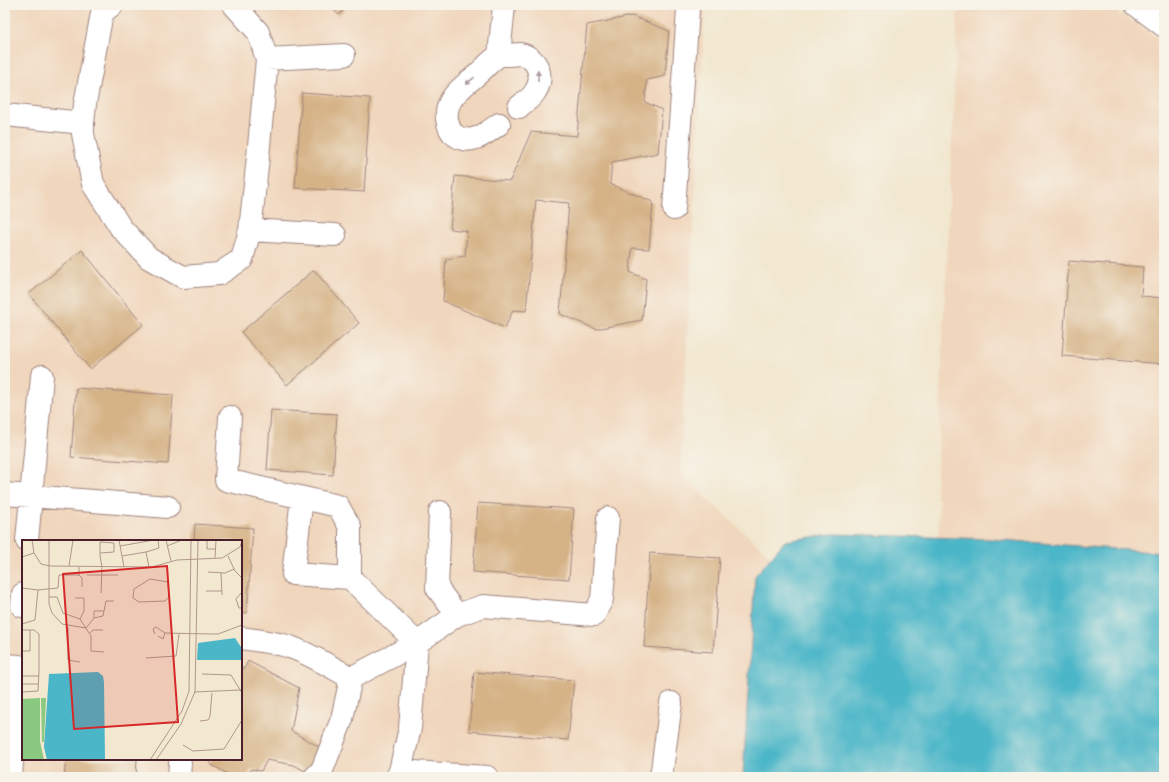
<svg xmlns="http://www.w3.org/2000/svg" width="1169" height="782" font-family="Delius,sans-serif">
<rect width="100%" height="100%" fill="#f7f3e8"/>
<filter id="ink" filterUnits="userSpaceOnUse"><feTurbulence type="fractalNoise" baseFrequency=".025" numOctaves="2"/><feDisplacementMap in="SourceGraphic" scale="8" xChannelSelector="R" yChannelSelector="G"/><feConvolveMatrix kernelMatrix="1 2 1 2 8 2 1 2 1" color-interpolation-filters="sRGB"/></filter>
<filter id="wash" filterUnits="userSpaceOnUse"><feTurbulence type="fractalNoise" baseFrequency=".012" numOctaves="4" result="noise"/><feDisplacementMap in="SourceGraphic" scale="16" xChannelSelector="R" yChannelSelector="G"/><feGaussianBlur stdDeviation="0.9" result="paint"/><feColorMatrix in="noise" values="0 0 0 0 0 0 0 0 0 0 0 0 0 0 0 0 0 1.4 0 .05"/><feComposite in="paint" operator="in"/></filter>
<g filter="url(#wash)">
<rect width="100%" height="100%" fill="#f2e7cf"/>
<!-- built -->
<path fill="#f0d6bc" fill-rule="evenodd" d="M5,5H705L680,472L706,498L771,557L755,576L743,777H5ZM23,541H241V759H23Z
M958,5H1107L1164,42V553L990,539L938,537L939,499L936,498Z"/>
<!-- water -->
<path fill="#4bb6c8" stroke="#4a6a7a" d="M832,534L990,539L1164,553V777H743L755,576L785,541Z"/>
<g id="blocks">
<!-- building -->
<path fill="#d6b387" d="M328,5H349L339,15Z
M632,16L669,31L665,76L647,80L645,102L662,110L658,153L612,162L610,184L653,202L649,249L632,248L630,272L646,279L642,320L596,329L560,314L569,203L536,200L526,311L513,310L505,328L443,301L446,259L465,256L467,231L450,229L455,176L510,181L531,132L577,136L587,25Z
M302,93L370,98L364,192L295,188Z
M82,250L143,325L90,369L29,294Z
M1069,261L1143,267L1141,296L1164,298V364L1062,356Z
M314,270L359,323L287,385L241,332Z
M76,388L173,395L168,464L71,457Z
M271,410L337,414L333,475L267,470Z
M478,503L574,509L569,579L473,572Z
M195,524L253,528L247,613H241V541H194Z
M650,553L720,558L713,652L644,647Z
M248,661L299,688L291,731L325,750L309,773L294,765L267,760L261,771L251,769L247,777H233L210,764L211,759H241V667L244,669Z
M474,672L574,680L568,740L469,731Z
M66,759H137L136,777H64Z"/>
</g>
</g>
<g filter="url(#ink)">
<use href="#blocks" fill-opacity="0" stroke="#9e837d" stroke-width="1"/>
<g fill="none" stroke-linecap="round" stroke-linejoin="round">
<defs>
<path id="minor" d="M112,5L102,13L85,104L83,123V134L93,184L121,228L149,258L183,277L219,274L242,259L250,230L258,157L267,59L258,32L234,5
M1136,5L1164,26
M499,55L504,5
M267,59L344,55
M5,115L83,123
M499,124C487,133 470,147 455,135C450,132 448,125 447,119C444,97 466,85 480,72C485,68 493,58 499,56C501,55 505,55 508,55C512,55 516,54 520,54C538,57 545,78 535,92C532,98 524,102 519,107
M674,209L688,10L687,5
M250,230L335,235
M230,417L226,480L338,506L350,527V578L417,643
M5,494L168,507
M302,498L293,574L350,578
M440,512L437,588L457,615
M27,541L42,376
M22,606L23,594
M241,638C256,640 272,642 287,646C307,652 333,668 351,678
M5,665L19,666L11,777
M400,771L487,777
M179,777L180,763
M315,777L322,770L342,719L351,678L417,643L457,615L483,606L594,615L602,599L608,518
M397,777L400,771L410,728L417,643
M661,777L671,703"/>
</defs>
<!-- minor casing -->
<use href="#minor" stroke="#9e837d" stroke-width="24"/>
<!-- minor -->
<use href="#minor" stroke="#fff" stroke-width="22"/>
</g>
<!-- one-way arrows -->
<defs><path id="oneway-solid" d="M-6-.8H1V-3.2L6.5 0L1 3.2V.8H-6Z"/></defs>
<g fill="#ae9aa0">
<use href="#oneway-solid" transform="translate(538 76) rotate(-92)"/>
<use href="#oneway-solid" transform="translate(470 81) rotate(139)"/>
</g>
</g>
<!-- overview -->
<g transform="translate(22 540)">
<rect width="220" height="220" fill="#f2e7cf"/>
<path d="M18,158V201L22,220H0V159ZM19,158H24L22,202H20Z" fill="#8ac980"/>
<path d="M213,98L219,107L220,120H175L176,103ZM76,132L81,136L82,142L83,219L25,220L22,207L27,134Z" fill="#4bb6c8"/>
<path fill="none" stroke="#af978d" stroke-width="1" d="M27,0V64L30,73L40,84L64,88M97,0L102,27M144,0L149,21M185,0V9H194M98,6L132,0M145,6L160,0M12,13L19,24L28,26L130,27L155,20L200,18L218,7L220,1M78,13L92,12V3L78,2V16L80,27L79,53M100,16L124,12M206,16L213,31L220,38M0,17L12,13L10,0M193,18L194,0M47,26L51,0M127,27L124,12L137,8L136,0M186,32L203,33L212,29M199,33L200,55M57,35L60,38V47M65,35H96M128,39L146,42L147,57L143,61L117,62L111,58L112,49ZM0,48L16,50M184,51H200M220,52L214,59L217,68H220M27,57H35L41,73L58,79L69,96V111L82,112M53,58H62V71L58,79M72,78V71H82M0,84L13,80L16,50L36,48L37,35H57V27M46,87V120L58,122M64,88L72,78L81,76L84,61H92M0,90H12L17,94V131L16,151L0,152M68,93L71,90H81M133,94L131,89L134,87L143,93L187,94H196L220,85M136,96L141,99L143,93M0,111H8V90M124,118L154,116L157,94M180,134L209,135L220,153M0,136H17M0,144H17M172,152L219,150M178,181L186,180L188,176L190,153M161,205L171,211L202,209L220,180M128,220L160,171L167,151L169,0M134,220L159,184L173,152L176,0"/>
<path fill="#d62828" fill-opacity="0.15" stroke="#d62828" stroke-width="2" d="M145,26L156,182L52,189L41,34Z"/>
<rect width="220" height="220" fill="none" stroke="#4a1f2b" stroke-width="2"/>
</g>
<!-- margin -->
<rect width="1169" height="782" fill="none" stroke="#f7f3e8" stroke-width="20"/>
</svg>
